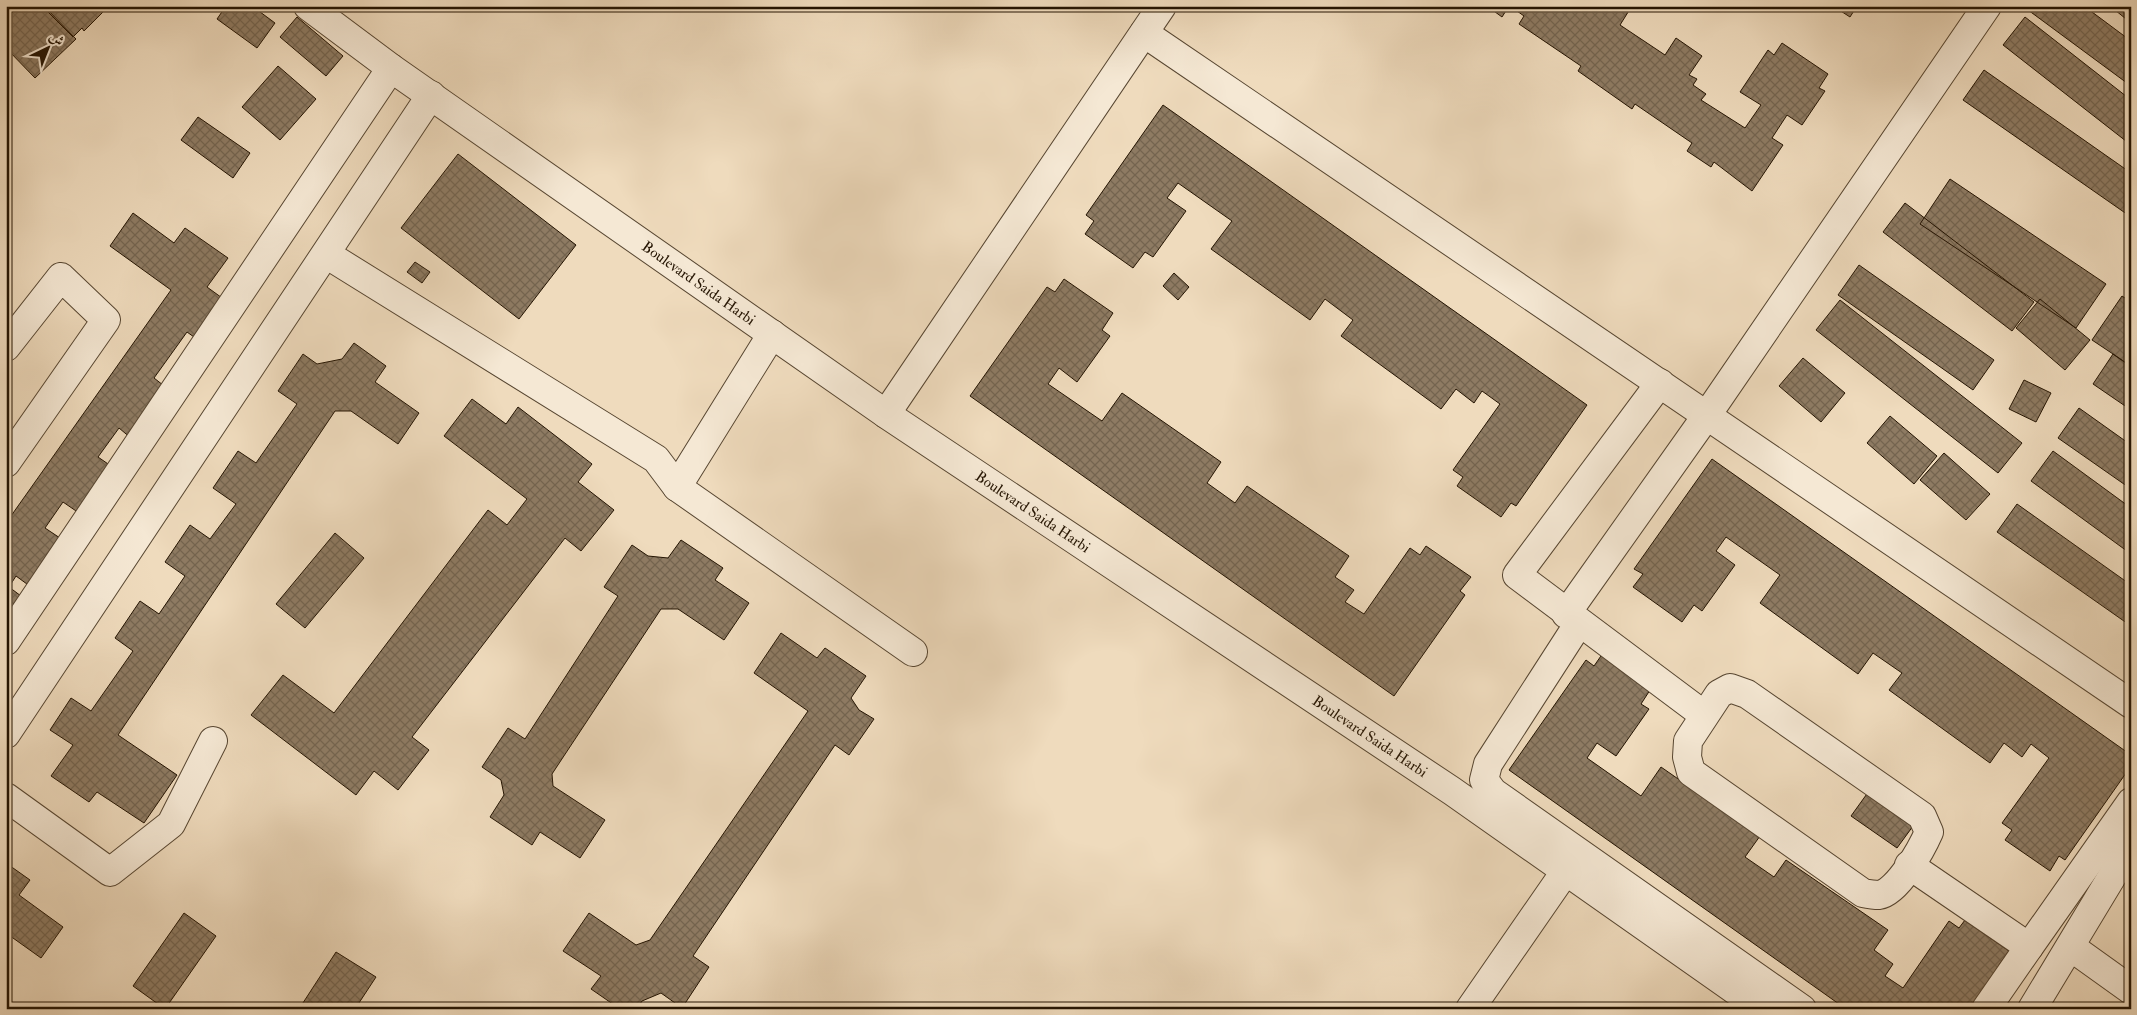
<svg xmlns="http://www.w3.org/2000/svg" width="2137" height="1015" font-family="'IM FELL Double Pica',Amiri,serif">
<defs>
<pattern id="building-cross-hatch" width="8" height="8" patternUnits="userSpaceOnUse" patternTransform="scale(1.25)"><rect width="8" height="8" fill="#8e7b63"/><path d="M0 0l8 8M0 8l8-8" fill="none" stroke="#74644f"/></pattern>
</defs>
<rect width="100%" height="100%" fill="#efdbbd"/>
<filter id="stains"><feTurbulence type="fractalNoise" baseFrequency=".004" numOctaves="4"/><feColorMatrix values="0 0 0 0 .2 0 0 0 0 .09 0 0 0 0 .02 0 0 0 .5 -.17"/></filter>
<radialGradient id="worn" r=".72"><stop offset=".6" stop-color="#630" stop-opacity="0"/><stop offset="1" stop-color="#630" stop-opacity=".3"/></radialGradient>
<!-- building -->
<path fill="url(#building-cross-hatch)" stroke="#241402" d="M6,6H44L76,39L35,78L6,48Z
M42,6H109L84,31L82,28L73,37Z
M226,6H252L275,23L257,48L217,19Z
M1487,6H1509L1502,17Z
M1510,6H1576L1583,10H1594L1597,6H1627L1630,9L1620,25L1665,55L1676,38L1702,56L1689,75L1697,79L1693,85L1706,94L1701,100L1745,128L1761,105L1740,92L1768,50L1774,55L1782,43L1828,74L1819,88L1825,91L1802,125L1787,115L1772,138L1783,145L1752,191L1714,162L1711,167L1687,151L1692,143L1635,104L1632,109L1578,71L1581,66L1519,24L1524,16Z
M1833,6H1857L1850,17Z
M2031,6H2084L2131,41V86L2028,10Z
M2110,6H2131V23Z
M297,17L343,56L326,76L280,37Z
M2025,17L2131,100V145L2003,45Z
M278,66L316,99L280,140L242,107Z
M1984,70L2131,173V217L1963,100Z
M1163,105L1587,405L1516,506L1511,503L1501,517L1457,486L1463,477L1453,470L1500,404L1482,391L1474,403L1456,389L1441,409L1341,336L1353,320L1325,299L1310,320L1211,249L1232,221L1178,183L1167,198L1186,211L1153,257L1145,252L1133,268L1085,234L1094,221L1086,215Z
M198,117L250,153L233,178L181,140Z
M458,154L576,245L519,319L401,228Z
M1950,179L2106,284L2076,328L1920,224Z
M1905,203L2034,302L2012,331L1883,232Z
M133,213L174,243L185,228L228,258L207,287L229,303L201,342L187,332L154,378L168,389L132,439L119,428L98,457L111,466L79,513L63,502L45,528L63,540L31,587L16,576L9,587L25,599L6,626V523L171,290L110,246Z
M415,262L430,272L422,283L407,272Z
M1859,265L1994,360L1973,390L1838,295Z
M1174,273L1189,287L1178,300L1163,286Z
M1064,279L1113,313L1102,330L1110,336L1077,382L1059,368L1048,384L1102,421L1122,393L1221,462L1207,483L1235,503L1247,486L1349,556L1335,577L1354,590L1345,602L1364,614L1410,548L1420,555L1426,546L1471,577L1460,591L1465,595L1394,696L970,396L1047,287L1055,292Z
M2122,296L2131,302V366L2092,340Z
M2040,299L2090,340L2065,370L2016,328Z
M1840,300L2022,443L1998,473L1816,330Z
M354,343L386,366L375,382L419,413L398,444L351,411H335L118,735L177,775L144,823L97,792L89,802L51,776L73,745L50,730L71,698L91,711L133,651L115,638L140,601L159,614L185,576L165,562L190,525L210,539L236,504L213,488L238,451L256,463L297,404L278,391L303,354L317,364L342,359Z
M2113,354L2131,367V410L2093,384Z
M1803,358L1845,393L1821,422L1779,386Z
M2024,380L2051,393L2036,422L2009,409Z
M472,399L506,424L518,407L592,464L578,482L614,510L581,551L565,538L412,737L429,750L398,790L374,771L356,795L251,715L283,675L334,713L488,510L507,525L527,499L444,436Z
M2079,408L2131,445V489L2058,438Z
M1890,416L1937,456L1914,484L1867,443Z
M2053,451L2131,508V554L2031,481Z
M1944,453L1990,494L1966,520L1920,480Z
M1712,459L2131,755V766L2065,860L2059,856L2050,871L2005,840L2012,830L2002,823L2049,758L2031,744L2022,757L2004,743L1990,763L1889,690L1902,673L1873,653L1858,674L1760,603L1780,575L1726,537L1716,551L1735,565L1702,611L1694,605L1682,622L1633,587L1643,574L1634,569Z
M2017,504L2131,585V626L1997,532Z
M335,533L364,558L305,628L276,604Z
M681,540L723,568L715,580L749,603L724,640L678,609H661L552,774L553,786L605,820L580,858L540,832L532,845L490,817L504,795L501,780L482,767L508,728L525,739L618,596L604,587L632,545L648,556L668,558Z
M781,633L817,658L825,648L866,676L851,698L859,710L874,719L849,755L835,745L693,956L709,967L682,1008L661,993L642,1001L637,1009H620L591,989L601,976L563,951L589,913L636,945L650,940L808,711L754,673Z
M1603,653L1652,687L1641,704L1649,709L1616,756L1597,743L1587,758L1641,796L1661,767L1760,836L1745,857L1774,877L1786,860L1888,930L1874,950L1893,964L1885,976L1903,988L1949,921L1959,928L1965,920L2009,951L1999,965L2004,968L1976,1009H1846L1509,770L1586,660L1594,666Z
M1869,791L1916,822L1897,848L1851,816Z
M6,863L30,880L19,895L63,927L41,958L6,933Z
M184,913L216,936L165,1009L133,986Z
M336,952L376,977L355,1009H299Z"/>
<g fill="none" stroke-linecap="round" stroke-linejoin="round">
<defs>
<g id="minor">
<path id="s1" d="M308,6L391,68L886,414L1452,791L1762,1009"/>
<path d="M1144,33L2131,704"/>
<path d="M326,254L656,459L677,487L772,334"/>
<path d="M6,347L61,277L106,320L6,463"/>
<path d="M1660,383L1517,575L1704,715"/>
<path d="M886,414L1162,6"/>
<path d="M677,487L913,652"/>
<path d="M1566,614L1707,415L1987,6"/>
<path d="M1579,623L1488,764L1484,780L1493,792L1802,1009"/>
<path d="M6,641L391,68"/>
<path d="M1730,688L1747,694L1922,816L1929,832C1922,848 1898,892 1879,895C1874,895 1868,894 1863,893L1691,772L1687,757L1688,741L1719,694Z"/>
<path d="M6,734L431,95"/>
<path d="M6,797L110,872L171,824L213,741"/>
<path d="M1909,865L2029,947L2131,802"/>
<path d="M2071,947L2131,990"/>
<path d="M1470,1009L1567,869"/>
<path d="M1986,1009L2029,947"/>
<path d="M2032,1009L2131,845"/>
</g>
</defs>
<!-- minor casing -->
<use href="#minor" stroke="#574631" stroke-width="30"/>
<!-- minor -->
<use href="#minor" stroke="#f5e8d4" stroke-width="28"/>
</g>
<g text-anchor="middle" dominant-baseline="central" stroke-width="4" stroke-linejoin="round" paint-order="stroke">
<!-- street labels -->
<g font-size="15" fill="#241402" stroke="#f5e8d4">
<text stroke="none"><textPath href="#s1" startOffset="479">Boulevard Saida Harbi</textPath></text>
<text stroke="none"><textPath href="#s1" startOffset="884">Boulevard Saida Harbi</textPath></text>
<text stroke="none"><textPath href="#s1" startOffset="1289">Boulevard Saida Harbi</textPath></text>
</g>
</g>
<!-- margin -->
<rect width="2137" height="1015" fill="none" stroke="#efdbbd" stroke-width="25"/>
<rect x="8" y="8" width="2122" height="1000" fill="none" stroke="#241402" stroke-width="2.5"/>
<rect x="12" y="12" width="2112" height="990" fill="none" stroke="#241402"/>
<!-- north arrow -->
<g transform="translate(48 48) rotate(43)" stroke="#f5e8d4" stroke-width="4" paint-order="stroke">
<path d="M0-4L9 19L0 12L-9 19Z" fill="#241402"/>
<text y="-8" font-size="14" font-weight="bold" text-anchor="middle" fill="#241402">ش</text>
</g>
<rect width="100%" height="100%" filter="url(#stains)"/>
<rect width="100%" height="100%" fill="url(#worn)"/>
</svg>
